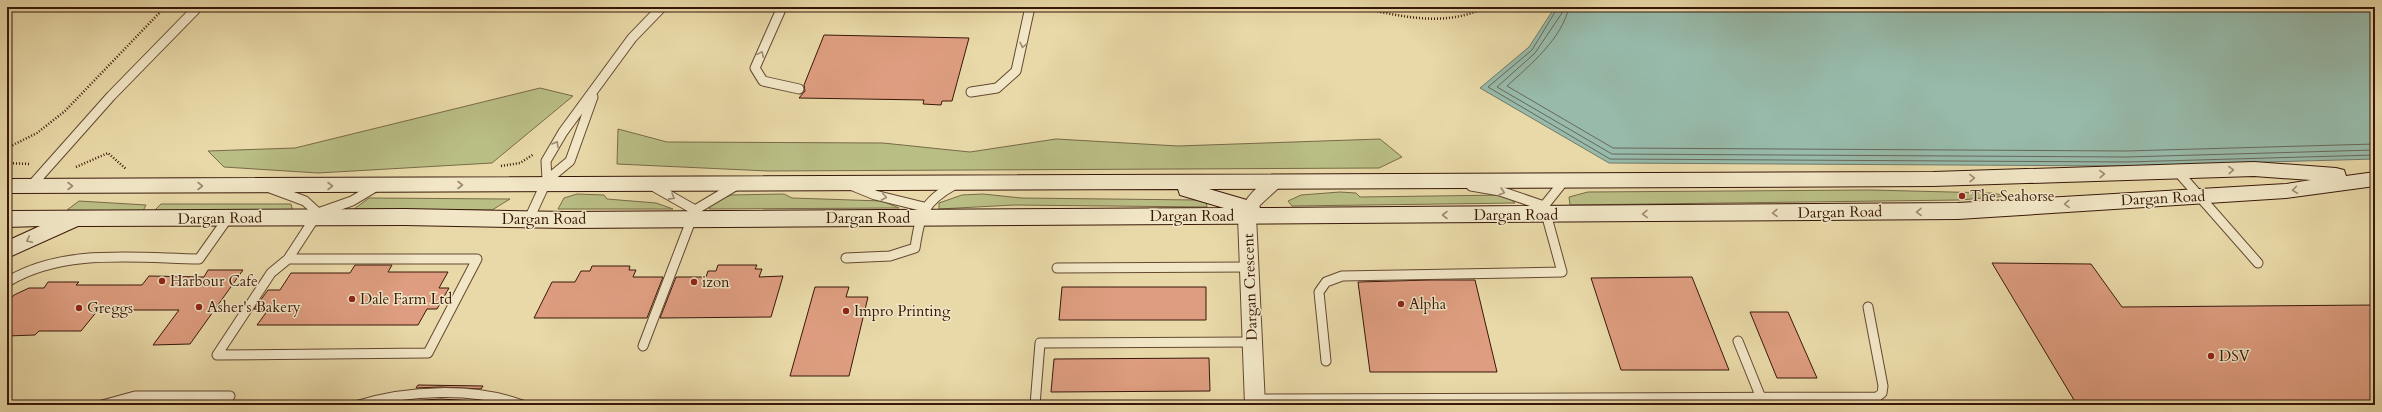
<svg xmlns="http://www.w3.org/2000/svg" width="2382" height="412" font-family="Cardo,serif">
<rect width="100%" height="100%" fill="#e9d9a8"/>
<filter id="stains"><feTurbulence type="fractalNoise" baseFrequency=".005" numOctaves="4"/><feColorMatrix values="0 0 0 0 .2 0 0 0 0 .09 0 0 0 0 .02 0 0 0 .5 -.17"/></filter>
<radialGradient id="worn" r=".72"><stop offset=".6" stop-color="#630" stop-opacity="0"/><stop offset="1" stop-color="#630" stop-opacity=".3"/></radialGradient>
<!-- green -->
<path fill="#b9be85" stroke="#786a47" d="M540,88L573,96L492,163L318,173L224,167L208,151L295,148Z
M618,129L667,142L883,143L970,152L1056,139L1178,146L1380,139L1402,157L1379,168L768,171L617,164Z
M1870,190L1991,193L2008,196L1960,200L1570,205L1569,197L1588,192Z
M1340,192L1356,193L1360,197L1506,195L1515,203L1292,206L1288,201L1301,195Z
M577,194L604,195L607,199L656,203L673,209H558L564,198Z
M784,194L792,198L882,201L899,208L709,209L711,204L731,195Z
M983,194L1021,198L1197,200L1206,201L1207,207L1014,205L939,209V203L962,195Z
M369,198L510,199L492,210L354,209Z
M79,201L146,205L143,211L67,210Z
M161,204H291L293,211L153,212Z"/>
<!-- water -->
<path fill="#97baaa" stroke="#71796a" d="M1555,7H2375V159L2126,166L1609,163L1480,88L1529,47Z"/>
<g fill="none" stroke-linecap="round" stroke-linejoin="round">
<!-- shore -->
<path stroke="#68685a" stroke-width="1" d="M1558,7L1532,50L1488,87L1610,159L2126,162L2375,155
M1563,7L1562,13L1535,53L1497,87L1612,154L2126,157L2375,150
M1569,7C1562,39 1530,65 1507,86L1613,148L2126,151L2375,144"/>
</g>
<!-- building -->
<path fill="#de9d80" stroke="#381709" d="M824,35L969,38L952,101H942L941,105L923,104L924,100L799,98L805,91L804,85Z
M1992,263L2091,264L2122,307L2375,305V405H2077Z
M355,265H392L388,272H448L439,288H449L437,309H427L418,325H257L268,310L254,309L268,290H280L291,273H350Z
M718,265H757L755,269H762L759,277L783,276L771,317L660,318L676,277H706L708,271H716Z
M592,266H630L629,270H636L633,277H663L647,318H534L552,282H575L581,271H590Z
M208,270H243L190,344L153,345L179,310H98L81,331H39L35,335L7,336V303L14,295L29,288H44L48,282H79L76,285H142L149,276L204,277Z
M1692,277L1729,370H1621L1591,278Z
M1430,280H1475L1497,372H1370L1358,282Z
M815,287H849L846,297H868L849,376H790Z
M1062,287H1206V320H1059Z
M1750,312H1788L1817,378H1777Z
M1209,358L1210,391L1051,392L1054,359Z
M418,385L483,386L481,389L441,387L416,388Z
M441,399L475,401L473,405H406L409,401Z"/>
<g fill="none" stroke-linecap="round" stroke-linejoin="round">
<defs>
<path id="lane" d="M782,7L755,68L763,81L799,89
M971,92L997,88L1016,71L1030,7
M2178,172L2258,263
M547,180L546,161L563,132L632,38L662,7
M651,185L695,210
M31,186L111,96L198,7
M853,186L875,195L924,207
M1471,186L1500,191L1544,206
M270,188L305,201L318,213
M1544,206L1564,181
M529,219L547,180L570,161L593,97
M846,258L890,256L915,248C920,215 923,202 954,185
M288,259H477L428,353L217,355L271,273Z
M288,259L318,213L352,201L377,186
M1057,268L1249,267
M7,282C63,248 136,258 199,259L228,218
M1738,341L1761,398
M643,346L695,210L737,185
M1326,361L1319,292L1326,282L1342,276L1562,272L1545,210
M1255,399L1877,397L1882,393L1883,386L1868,307
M102,405L135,396H230L224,405
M359,405C407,390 474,387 522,405
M1035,405L1040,343L1253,342"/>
<path id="street" d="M1276,177L1282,179L1284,183L1260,205L1256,216L1265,405H1245L1238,216C1244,199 1259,182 1276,177Z"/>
<path id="secondary" d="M2254,162L2336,168L2344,170L2346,176L2375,172V186L2286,198L1958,219L567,228L404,225L78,226L7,258V241L40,226L7,227V211L404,209L567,212L1224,208L1180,195L1178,189L7,193V179L1933,172ZM2254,176L2311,180L2286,184L1958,203L1260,208L1257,203L1209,189L1933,186Z"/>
</defs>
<!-- lane casing -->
<use href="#lane" stroke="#644831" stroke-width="11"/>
<!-- street casing -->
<use href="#street" stroke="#644831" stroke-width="2"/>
<!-- secondary casing -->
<use href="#secondary" stroke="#381709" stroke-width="2"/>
<!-- path -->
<path stroke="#381709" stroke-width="2.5" stroke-dasharray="1 2" stroke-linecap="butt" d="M1357,7C1400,16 1445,28 1486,7
M7,148L37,133L65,111L165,7
M7,163L30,164
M501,166L520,163L534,154
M76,167L108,153L126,169"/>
<!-- lane -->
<use href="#lane" stroke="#f1e6c6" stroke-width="9"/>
<!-- street -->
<use href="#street" fill="#f1e6c6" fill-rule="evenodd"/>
<!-- secondary -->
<use href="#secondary" fill="#f1e6c6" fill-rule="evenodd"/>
</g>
<!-- one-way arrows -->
<defs><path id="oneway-chevron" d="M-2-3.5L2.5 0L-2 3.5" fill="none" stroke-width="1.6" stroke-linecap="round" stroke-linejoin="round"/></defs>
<g stroke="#9e8971">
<use href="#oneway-chevron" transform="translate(1023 45) rotate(103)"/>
<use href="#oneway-chevron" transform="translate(761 54) rotate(-66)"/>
<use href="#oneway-chevron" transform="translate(556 144) rotate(-59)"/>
<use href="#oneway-chevron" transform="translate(2231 170) rotate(-2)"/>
<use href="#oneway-chevron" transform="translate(2102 174) rotate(-2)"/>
<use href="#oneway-chevron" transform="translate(1972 178) rotate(-2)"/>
<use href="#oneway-chevron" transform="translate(460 185)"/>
<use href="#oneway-chevron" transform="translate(70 186)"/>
<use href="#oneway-chevron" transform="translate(200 186)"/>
<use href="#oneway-chevron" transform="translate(330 186)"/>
<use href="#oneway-chevron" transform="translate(2295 190) rotate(172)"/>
<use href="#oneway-chevron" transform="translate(1502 192) rotate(16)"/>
<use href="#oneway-chevron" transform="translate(672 197) rotate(29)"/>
<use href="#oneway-chevron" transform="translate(884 197) rotate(11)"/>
<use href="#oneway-chevron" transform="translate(2067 204) rotate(176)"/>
<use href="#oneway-chevron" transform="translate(1919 212) rotate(179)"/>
<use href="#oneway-chevron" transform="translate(1775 213) rotate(179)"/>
<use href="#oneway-chevron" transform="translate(1645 214) rotate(179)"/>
<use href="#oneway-chevron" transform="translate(1445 215) rotate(180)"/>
<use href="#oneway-chevron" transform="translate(29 240) rotate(155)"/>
</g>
<!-- markers -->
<g fill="#8f2418" stroke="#f1e6c6" stroke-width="1.5">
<circle cx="1962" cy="196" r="4"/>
<circle cx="162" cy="281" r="4"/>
<circle cx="694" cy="282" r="4"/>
<circle cx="352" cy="299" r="4"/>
<circle cx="1401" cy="304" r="4"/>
<circle cx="199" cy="307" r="4"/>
<circle cx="79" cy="308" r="4"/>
<circle cx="846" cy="311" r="4"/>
<circle cx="2211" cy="356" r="4"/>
</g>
<g text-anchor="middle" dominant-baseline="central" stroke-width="3" stroke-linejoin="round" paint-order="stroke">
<!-- poi labels -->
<g font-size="15" fill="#381709" stroke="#f1e6c6" text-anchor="start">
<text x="1970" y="196">The Seahorse</text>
<text x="170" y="281">Harbour Cafe</text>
<text x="702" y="282">izon</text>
<text x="360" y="299">Dale Farm Ltd</text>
<text x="1409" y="304">Alpha</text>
<text x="207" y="307">Asher's Bakery</text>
<text x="87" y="308">Greggs</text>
<text x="854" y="311">Impro Printing</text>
<text x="2219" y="356">DSV</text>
</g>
<!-- street labels -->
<g font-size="15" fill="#381709" stroke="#f1e6c6">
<text transform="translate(2163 198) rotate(-3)">Dargan Road</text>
<text transform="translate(1840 212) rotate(-1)">Dargan Road</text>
<text x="1516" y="215">Dargan Road</text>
<text x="1192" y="216">Dargan Road</text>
<text transform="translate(220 218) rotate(-1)">Dargan Road</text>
<text x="868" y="218">Dargan Road</text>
<text x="544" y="219">Dargan Road</text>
<text transform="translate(1250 287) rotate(-92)">Dargan Crescent</text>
</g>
</g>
<!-- margin -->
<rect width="2382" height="412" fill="none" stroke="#e9d9a8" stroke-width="24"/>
<rect x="8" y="8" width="2366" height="396" fill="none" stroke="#381709" stroke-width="2"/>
<rect x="12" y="12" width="2358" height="388" fill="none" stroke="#381709"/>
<rect width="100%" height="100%" filter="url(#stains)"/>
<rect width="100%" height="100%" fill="url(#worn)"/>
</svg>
